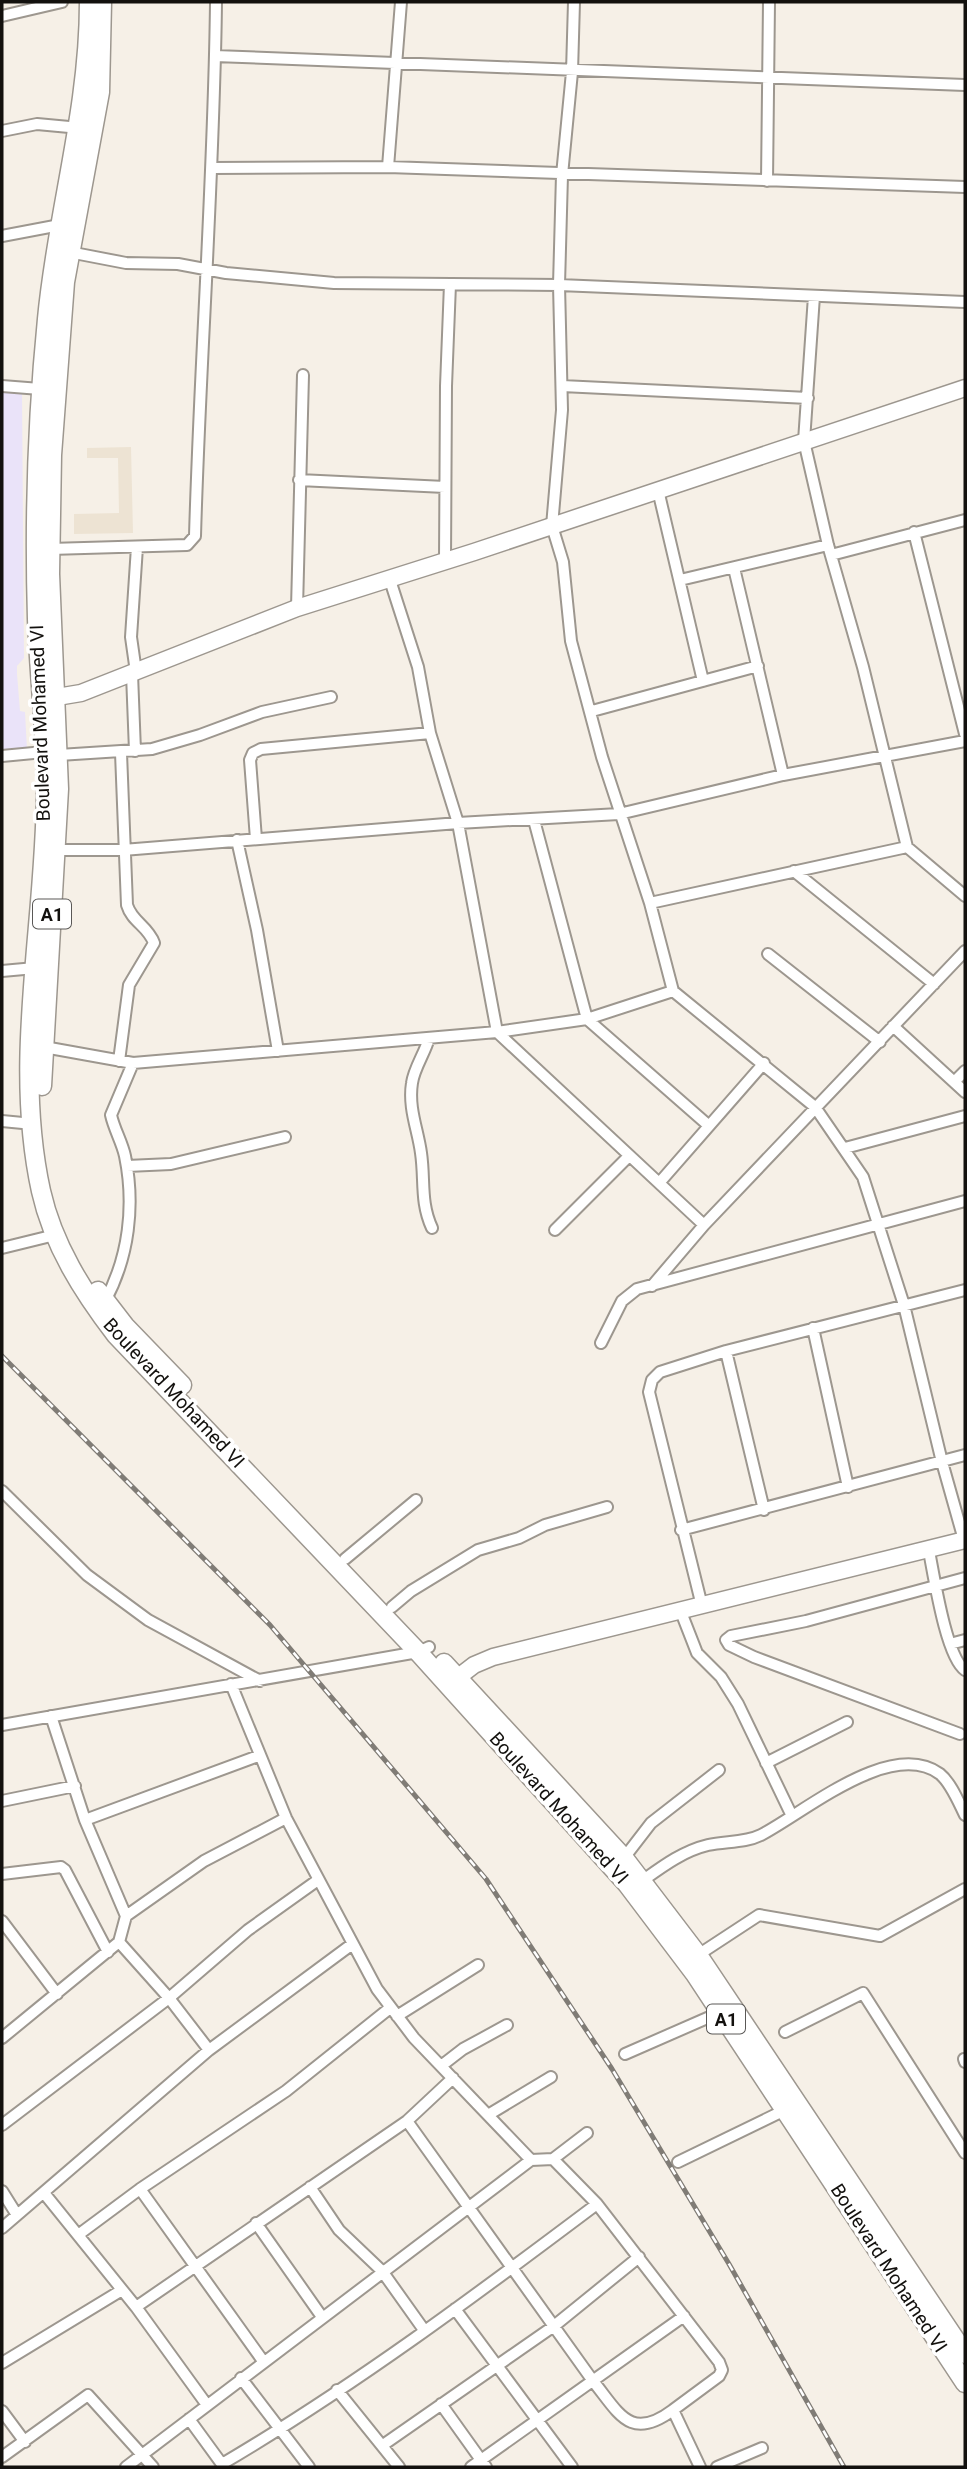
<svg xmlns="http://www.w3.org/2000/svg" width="967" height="2469" font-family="Roboto,sans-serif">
<rect width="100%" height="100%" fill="#f6f0e7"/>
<!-- built -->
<path fill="#ede3d3" d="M131,447L133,533L74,534V514L119,513L118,458H87V448Z"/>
<!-- industrial -->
<path fill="#eae3f9" d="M2,391L22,392L24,658L17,666V674L20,711L25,712L27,750L2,751Z"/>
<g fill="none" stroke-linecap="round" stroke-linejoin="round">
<defs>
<path id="street" d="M574,2L572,72L562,175L559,285L562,410L552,526L563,562L571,641L602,757L650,903L673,991L815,1107L863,1177L904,1305L942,1462L964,1540
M2,16L62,2
M215,56L965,85
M2,131L37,124L80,128
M388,167L401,2
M212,168L388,167L965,187
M767,181L769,2
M2,236L60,225
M69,252L126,263L178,264L226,273L334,283L559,285L965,302
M814,296L804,441L828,545L863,667L907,847L965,896
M2,386L40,389
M562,386L808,398
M299,480L445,487
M658,490L703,681
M914,532L965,734
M50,549L187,545L195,536C200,358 214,180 216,2
M831,555L965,520
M445,561L446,386L450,284
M734,568L783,775
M389,577L418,667L430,733L458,823L497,1032L704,1225
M680,580L828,545
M297,608L303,375
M136,672L131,637L137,547
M132,674L135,751
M592,711L758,666
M59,755L152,749L200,735L262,712L331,697
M2,756L44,752
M534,820L587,1019L708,1125
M256,839L250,760L253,753L261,749L430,733
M237,840L257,930L278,1051
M56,850H123L458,823L619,814L783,775L965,741
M794,871L934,984
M650,903L907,847
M768,954L880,1042
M2,971L35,968
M893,1026L965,1092
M429,1038C425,1053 414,1068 412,1083C408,1108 418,1130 421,1153C425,1180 420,1202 432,1228
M44,1047L133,1063L497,1032L587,1019L673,991
M119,1061L129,985L154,943C148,926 132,922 127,905L121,753
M954,1082L965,1071
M2,1121L33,1124
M845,1148L965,1116
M127,1166L171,1164L285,1137
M660,1182L764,1063
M555,1230L629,1156
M2,1248L55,1235
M652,1286L704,1225L965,951
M105,1301C129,1257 135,1205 125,1156C122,1142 114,1129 111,1115L133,1063
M813,1328L848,1487
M601,1343L622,1301L637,1289L965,1201
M726,1351L764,1510
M2,1491L87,1575L148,1620L260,1681
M681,1530L965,1455
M929,1551C934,1576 946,1657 965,1670
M345,1559L416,1500
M702,1606L649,1392L652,1380L660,1372L726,1351L965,1290
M392,1607L411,1591L478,1550L519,1538L545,1525L607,1507
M681,1612L697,1653L721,1677L738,1704L791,1814
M950,1644L965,1640
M231,1684L286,1818L377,1989L414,2038L531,2160L553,2159L597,2204L719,2362L722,2370L719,2376L673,2410L700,2467
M2,1725L418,1652L429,1647
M960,1734L754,1657L729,1645L726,1640L731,1636L806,1621L965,1578
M766,1763L847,1722
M2,1801L75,1786
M85,1820L258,1756
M624,1858L651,1823L719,1770
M2,1874L61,1867L65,1870L108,1952
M642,1881C663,1866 683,1851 708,1845C725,1841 745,1843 761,1835C805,1812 891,1738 940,1774C951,1783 959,1803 965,1815
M126,1916L204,1861L286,1818
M2,1921L57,1994
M119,1942L169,1998L209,2050
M698,1955L759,1915L880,1936L965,1889
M397,2016L478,1965
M785,2032L863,1993L965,2153
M2,2038L119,1942L126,1916L85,1820L51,1716
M625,2054L721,2012
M964,2059L965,2062
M441,2066L463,2049L507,2025
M488,2115L551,2077
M407,2121L593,2381C619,2413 630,2442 673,2410
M2,2125L169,1998L248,1930L318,1880
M553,2159L587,2133
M678,2162L785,2110
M310,2187L339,2230L382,2271L424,2330
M140,2189L263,2361
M2,2191L17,2215
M44,2193L136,2307L207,2405
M256,2223L322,2317
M2,2228L209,2050L351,1945
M78,2235L140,2189L286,2091L390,2008
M136,2307L407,2121L453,2078
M455,2309L572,2467
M2,2363L122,2290
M241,2378L309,2467
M337,2390L399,2467
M441,2404L486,2467
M2,2411L25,2442
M189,2419L224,2467
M383,2445L554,2326L639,2257
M2,2457L88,2395L153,2467
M222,2464C353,2387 476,2295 597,2204
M126,2467L531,2160
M471,2467L684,2316
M717,2467L762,2448"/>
<path id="secondary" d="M57,697L81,693L297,608L474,552L965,388
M448,1685L474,1665L493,1657L965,1540"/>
<path id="primary" d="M89,2C89,112 57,211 47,319C37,419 34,519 37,619C39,676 46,732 46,789C46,922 12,1059 41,1191C53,1245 83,1292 116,1335L418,1652L627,1884L695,1974L965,2383
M42,1086L59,789L50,574L52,455L65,282L100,92L102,2
M98,1291L125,1326L182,1385
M444,1663L624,1858L698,1955L965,2354"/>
</defs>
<!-- street casing -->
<use href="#street" stroke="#9d978f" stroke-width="14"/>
<!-- secondary casing -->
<use href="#secondary" stroke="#9d978f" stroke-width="19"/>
<!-- primary casing -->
<use href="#primary" stroke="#9d978f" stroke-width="21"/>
<!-- street -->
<use href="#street" stroke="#fff" stroke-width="10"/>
<!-- secondary -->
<use href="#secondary" stroke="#fff" stroke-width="16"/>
<!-- primary -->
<use href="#primary" stroke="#fff" stroke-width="18"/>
<defs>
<path id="rail" d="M2,1356L270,1625L486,1879L612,2069L729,2264L844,2467"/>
</defs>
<!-- rail casing -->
<use href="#rail" stroke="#807c76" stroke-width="5"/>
<!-- rail -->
<use href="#rail" stroke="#fff" stroke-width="2.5" stroke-dasharray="8" stroke-linecap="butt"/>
</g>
<g text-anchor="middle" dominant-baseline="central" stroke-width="7" stroke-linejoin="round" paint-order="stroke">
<!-- shield labels -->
<g fill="#fff" stroke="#5a5856" stroke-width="2">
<rect x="33" y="899.5" width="38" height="29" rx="5"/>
<rect x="707" y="2004.5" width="38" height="29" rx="5"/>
</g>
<g font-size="18" font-weight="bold" fill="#13110e">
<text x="52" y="914">A1</text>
<text x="726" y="2019">A1</text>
</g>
<!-- street labels -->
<g font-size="19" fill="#13110e" stroke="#fff">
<text transform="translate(40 723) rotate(-92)">Boulevard Mohamed VI</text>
<text transform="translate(174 1393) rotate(47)">Boulevard Mohamed VI</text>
<text transform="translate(559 1808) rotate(48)">Boulevard Mohamed VI</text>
<text transform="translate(889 2268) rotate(57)">Boulevard Mohamed VI</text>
</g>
</g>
<!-- border -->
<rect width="967" height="2469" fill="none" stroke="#13110e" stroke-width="7"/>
</svg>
